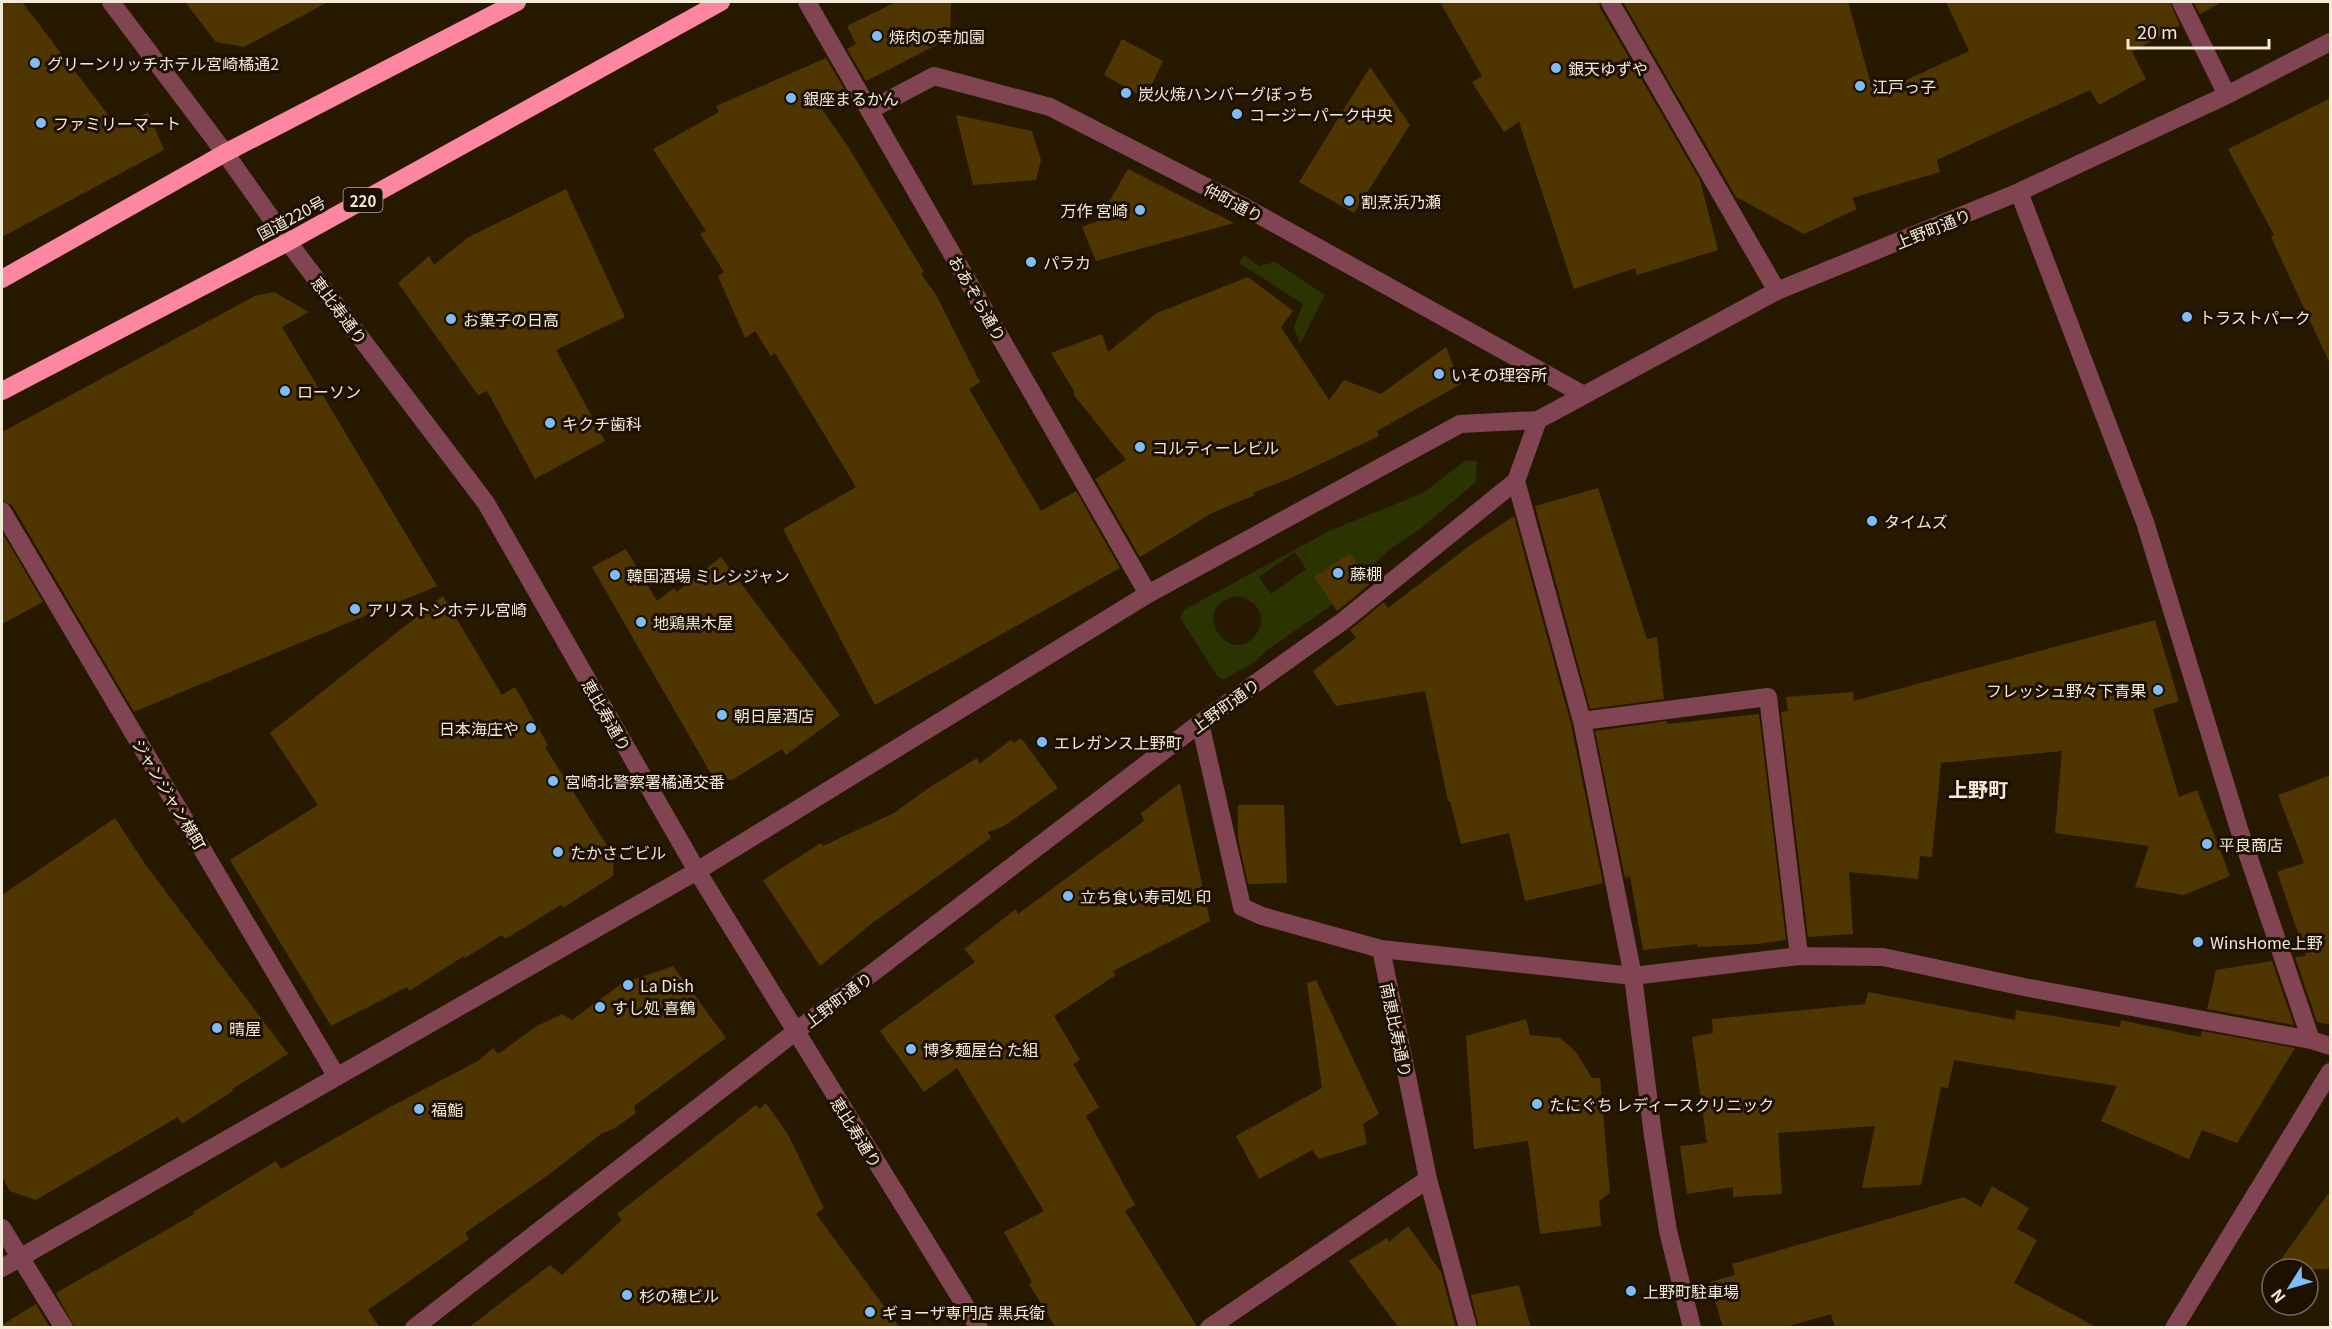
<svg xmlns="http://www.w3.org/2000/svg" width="2332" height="1329" font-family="Georgia,'Noto Sans JP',serif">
<rect width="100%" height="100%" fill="#271900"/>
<!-- green -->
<path fill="#2b3400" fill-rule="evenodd" d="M1244,255L1259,266L1275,262L1325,295L1300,344L1294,327L1303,304L1239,263Z
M1466,460L1477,461L1476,482L1420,529L1390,549L1328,608L1267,650L1255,662L1224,679L1218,677L1180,618L1184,610L1329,531L1423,493ZM1295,552L1306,569L1271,594L1259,577ZM1350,553L1361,569L1325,594L1314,577ZM1236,596C1254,598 1269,615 1257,633C1232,671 1185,607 1236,596Z"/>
<!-- building -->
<path fill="#4f3600" d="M2,2H22L119,129L148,112L164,150L2,237Z
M185,2H328L244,47L216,42Z
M896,2H951L950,38L866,81L847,49L856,44L847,26Z
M1440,2H1599L1600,8L1700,180L1718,250L1637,275L1635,268L1574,289L1519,122L1504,132L1472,82L1482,76Z
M1623,2H1848L1874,95L1969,51L1946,2H2170L2180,25L2132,52L2146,79L2099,105L2090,90L1937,160L1940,172L1852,198L1857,209L1804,234L1736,197Z
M2193,2H2222L2200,14Z
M1122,39L1163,61L1145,98L1104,75Z
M826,58L846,92L819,105L847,145L924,272L921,274L935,293L980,382L969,389L1041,511L1076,491L1120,568L875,705L783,529L856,487L775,353L771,356L755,331L745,338L718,276L724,272L700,234L706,231L653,149L719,112L716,106Z
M1370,67L1410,125L1354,213L1299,182Z
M2331,98V366L2271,237L2274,235L2228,149Z
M956,115L1032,131L1041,160L1036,180L973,185Z
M1128,169L1234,223L1096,261L1082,227L1098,221Z
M566,189L625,317L556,350L605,441L535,479L487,391L478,395L398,283L429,256L434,265L467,238Z
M1248,277L1293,311L1281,327L1329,400L1344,380L1381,394L1446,347L1461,384L1377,431L1379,436L1291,478L1253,493L1255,495L1212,513L1140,557L1095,479L1126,460L1074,395V391L1051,353L1102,334L1108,352L1157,313Z
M274,292L309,312L282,327L437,586L134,712L12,505L2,500V432L255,296Z
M1598,488L1647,639L1657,637L1664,699L1590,709L1535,506Z
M1514,516L1571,724L1603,883L1525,901L1509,833L1461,844L1450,801H1448L1425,691L1336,706L1313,671L1356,638L1350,630L1384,602L1388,608L1472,544Z
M2,532L43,602L2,624Z
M626,549L657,601L674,588L677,592L721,557L840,715L786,755L782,749L732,780L714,779L592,567Z
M1350,553L1371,583L1337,611L1314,577Z
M443,596L502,695L515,687L548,745L545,747L614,857L613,876L563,908L561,905L505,939L502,935L465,958L464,956L409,991L407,987L331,1026L230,860L318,805L270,733Z
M2155,620L2179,701L2153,709L2179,797L2197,790L2230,876L2184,895L2135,887L2149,846L2055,833L2062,751L1941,763L1932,857L1920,856L1918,879L1849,872L1853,934L1808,937L1781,712L1788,711L1786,697L1853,692L1854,701Z
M1759,714L1786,940L1758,944L1698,947L1697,944L1643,950L1630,876L1625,878L1595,731L1667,721V724Z
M1021,738L1058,788L1004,826L988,832L991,838L871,924L820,966L763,880L821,843L823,846L894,813L930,787L977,758L979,764L1011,740L1014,743Z
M2331,775V1025L2317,1022L2295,957L2306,956L2277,872L2304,863L2278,795Z
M1180,783L1210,921L1113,971L1116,975L1054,1016L1080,1060L1073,1064L1099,1107L1086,1116L1135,1205L1125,1211L1198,1328H1056L1029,1284L1032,1282L1004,1232L1044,1211L957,1068L924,1092L880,1031L975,962L964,949L1016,909L1018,914L1144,821L1141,813Z
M1238,805H1284L1287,883L1248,884L1238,838Z
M115,818L145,864L288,1054L232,1089L233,1091L182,1124L178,1117L36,1200L10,1191L2,1177V895Z
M2272,961L2294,1025L2207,1009L2216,970Z
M673,966L726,1038L634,1106L636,1113L615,1128L601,1134L551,1173L465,1233L469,1239L368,1310L380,1328H75L56,1293L194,1214L193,1212L276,1161L281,1169L392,1106L478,1061L493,1048L498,1054L537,1026L562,1014L572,1020L621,984Z
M1316,980L1379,1114L1363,1124L1367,1144L1319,1159L1312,1150L1259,1179L1236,1136L1322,1088L1307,983Z
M1868,992L2015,1020L2016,1010L2120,1027L2121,1020L2200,1037L2202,1031L2295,1048L2237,1143L2202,1130L2189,1159L2101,1121L2117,1086L1954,1060L1948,1088L1941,1087L1921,1185L1862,1188L1875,1126L1778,1133L1782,1194L1733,1197V1187L1687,1194L1680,1146L1707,1143L1692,1037L1713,1033L1712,1019L1865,1004Z
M1526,1019L1530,1035L1560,1038L1576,1052L1592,1078H1600L1610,1193L1599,1201L1601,1226L1540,1234L1528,1141L1474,1149L1466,1036Z
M766,1103L787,1133L824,1208L816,1214L900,1328H468L550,1265L562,1275L622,1220L617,1214L756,1105L760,1109Z
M1992,1186L2029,1208L2017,1229L2037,1240L2014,1283L2098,1328H1835L1831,1314L1782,1328H1723L1710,1282L1735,1275L1732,1264L1964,1197L1981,1207Z
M2331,1190V1269H2274Z
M1408,1226L1441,1272L1456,1328H1399L1349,1261L1387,1238L1389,1242Z
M1519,1285L1531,1328H1479L1471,1295Z
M36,1304L50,1328H2V1325Z"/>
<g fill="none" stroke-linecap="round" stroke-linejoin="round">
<!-- minor -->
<path stroke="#804452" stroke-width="18" d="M111,2L225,153L288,242L486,503L697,871L979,1328
M807,2L1148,594
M1610,2L1777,291
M2181,2L2227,95
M870,110L934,76L1050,107L1232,200L1584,395
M2019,192L2145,522L2239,829L2311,1040
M1516,481L1582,721L1633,976L1653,1136L1668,1231L1692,1328
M2,511L337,1077
M1582,721L1768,697L1799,956
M1200,723L1242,907L1262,916L1381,949L1633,976L1799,956L1883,957L2024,987L2311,1040L2330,1046
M1381,949L1428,1179L1468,1328
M2,1228L64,1328
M2,1268L697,871L1148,594L1460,424L1538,420
M414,1328L795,1032L1200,723L1343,621L1516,481L1538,420L1777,291L2019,192L2227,95L2330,42
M1209,1328L1428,1179
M2174,1328L2330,1072"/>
<!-- highway -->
<path stroke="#fd86a1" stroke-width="18" d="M2,279L225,153L517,2
M2,391L288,242L721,2"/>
</g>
<!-- markers -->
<g fill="#7fbdfa" stroke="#1d1000" stroke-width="2">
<circle cx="877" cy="36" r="6"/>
<circle cx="35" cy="63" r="6"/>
<circle cx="1556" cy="68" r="6"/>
<circle cx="1860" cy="86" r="6"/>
<circle cx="1126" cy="93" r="6"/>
<circle cx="791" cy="98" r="6"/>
<circle cx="1237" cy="114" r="6"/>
<circle cx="41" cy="123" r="6"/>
<circle cx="1349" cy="201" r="6"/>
<circle cx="1140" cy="210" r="6"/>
<circle cx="1031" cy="262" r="6"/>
<circle cx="2187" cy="317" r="6"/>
<circle cx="451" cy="319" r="6"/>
<circle cx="1439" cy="374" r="6"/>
<circle cx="285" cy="391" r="6"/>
<circle cx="550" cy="423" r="6"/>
<circle cx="1140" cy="447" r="6"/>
<circle cx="1872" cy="521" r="6"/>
<circle cx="1338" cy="573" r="6"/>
<circle cx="615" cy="575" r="6"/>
<circle cx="355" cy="609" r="6"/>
<circle cx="641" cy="622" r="6"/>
<circle cx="2158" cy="690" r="6"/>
<circle cx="722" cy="715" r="6"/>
<circle cx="531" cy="728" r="6"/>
<circle cx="1042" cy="742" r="6"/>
<circle cx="553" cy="781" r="6"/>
<circle cx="2207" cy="844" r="6"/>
<circle cx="558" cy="852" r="6"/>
<circle cx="1068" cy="896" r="6"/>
<circle cx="2198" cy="942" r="6"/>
<circle cx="628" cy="985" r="6"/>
<circle cx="600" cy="1007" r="6"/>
<circle cx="217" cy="1028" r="6"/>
<circle cx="911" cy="1049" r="6"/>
<circle cx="1537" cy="1104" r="6"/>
<circle cx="419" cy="1109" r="6"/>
<circle cx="1631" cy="1291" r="6"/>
<circle cx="627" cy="1295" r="6"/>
<circle cx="870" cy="1312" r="6"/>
</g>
<g text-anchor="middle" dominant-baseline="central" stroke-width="6" stroke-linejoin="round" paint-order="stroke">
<!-- shield labels -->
<rect fill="#1d1000" stroke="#b3a999" stroke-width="1.5" x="343.5" y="188" width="39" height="24" rx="4.5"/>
<g font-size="15" font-weight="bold" fill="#f3eada">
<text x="363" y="200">220</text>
</g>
<!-- poi labels -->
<g font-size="16" fill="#f3eada" stroke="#1d1000" text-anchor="start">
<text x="889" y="36">焼肉の幸加園</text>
<text x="47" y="63">グリーンリッチホテル宮崎橘通2</text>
<text x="1568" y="68">銀天ゆずや</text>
<text x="1872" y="86">江戸っ子</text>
<text x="1138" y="93">炭火焼ハンバーグぼっち</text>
<text x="803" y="98">銀座まるかん</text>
<text x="1249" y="114">コージーパーク中央</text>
<text x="53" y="123">ファミリーマート</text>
<text x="1361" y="201">割烹浜乃瀬</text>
<text x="1128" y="210" text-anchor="end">万作 宮崎</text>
<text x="1043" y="262">パラカ</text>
<text x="2199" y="317">トラストパーク</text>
<text x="463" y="319">お菓子の日高</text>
<text x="1451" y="374">いその理容所</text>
<text x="297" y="391">ローソン</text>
<text x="562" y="423">キクチ歯科</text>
<text x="1152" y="447">コルティーレビル</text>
<text x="1884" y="521">タイムズ</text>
<text x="1350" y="573">藤棚</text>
<text x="627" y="575">韓国酒場 ミレシジャン</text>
<text x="367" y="609">アリストンホテル宮崎</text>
<text x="653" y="622">地鶏黒木屋</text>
<text x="2146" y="690" text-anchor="end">フレッシュ野々下青果</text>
<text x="734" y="715">朝日屋酒店</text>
<text x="519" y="728" text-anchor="end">日本海庄や</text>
<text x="1054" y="742">エレガンス上野町</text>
<text x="565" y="781">宮崎北警察署橘通交番</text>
<text x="2219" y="844">平良商店</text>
<text x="570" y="852">たかさごビル</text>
<text x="1080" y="896">立ち食い寿司処 印</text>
<text x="2210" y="942">WinsHome上野</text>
<text x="640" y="985">La Dish</text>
<text x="612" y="1007">すし処 喜鶴</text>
<text x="229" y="1028">晴屋</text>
<text x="923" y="1049">博多麺屋台 た組</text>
<text x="1549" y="1104">たにぐち レディースクリニック</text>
<text x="431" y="1109">福鮨</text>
<text x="1643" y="1291">上野町駐車場</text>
<text x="639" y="1295">杉の穂ビル</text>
<text x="882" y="1312">ギョーザ専門店 黒兵衛</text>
</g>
<!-- street labels -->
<g font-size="16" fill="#f3eada" stroke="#1d1000">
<text transform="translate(1234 202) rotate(28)">仲町通り</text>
<text transform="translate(291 217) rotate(-28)">国道220号</text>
<text transform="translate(1933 228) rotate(-22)">上野町通り</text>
<text transform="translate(978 298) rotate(60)">おあぞら通り</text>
<text transform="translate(340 310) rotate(53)">恵比寿通り</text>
<text transform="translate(1225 705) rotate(-36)">上野町通り</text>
<text transform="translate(607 715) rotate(60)">恵比寿通り</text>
<text transform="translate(170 794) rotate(59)">ジャンジャン横町</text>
<text transform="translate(838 999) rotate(-37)">上野町通り</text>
<text transform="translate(1397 1030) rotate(78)">南恵比寿通り</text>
<text transform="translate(857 1132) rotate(58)">恵比寿通り</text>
</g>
<!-- quarter labels -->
<g font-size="20" font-weight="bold" fill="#f3eada" stroke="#1d1000">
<text x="1978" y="788">上野町</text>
</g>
</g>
<!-- border -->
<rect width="2332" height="1329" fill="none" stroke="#f3eada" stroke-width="6"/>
<!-- north arrow -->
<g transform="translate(2290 1287) rotate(233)"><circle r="28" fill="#1d1000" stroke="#736757" stroke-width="1.5"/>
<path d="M0-4.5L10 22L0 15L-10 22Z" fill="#7fbdfa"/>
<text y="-9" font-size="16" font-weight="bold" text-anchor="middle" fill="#f3eada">N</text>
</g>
<!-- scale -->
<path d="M2128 39v9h141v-9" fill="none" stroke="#f3eada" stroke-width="3"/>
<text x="2137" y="39" font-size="18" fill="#f3eada" stroke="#1d1000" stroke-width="4.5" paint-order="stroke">20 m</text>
</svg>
